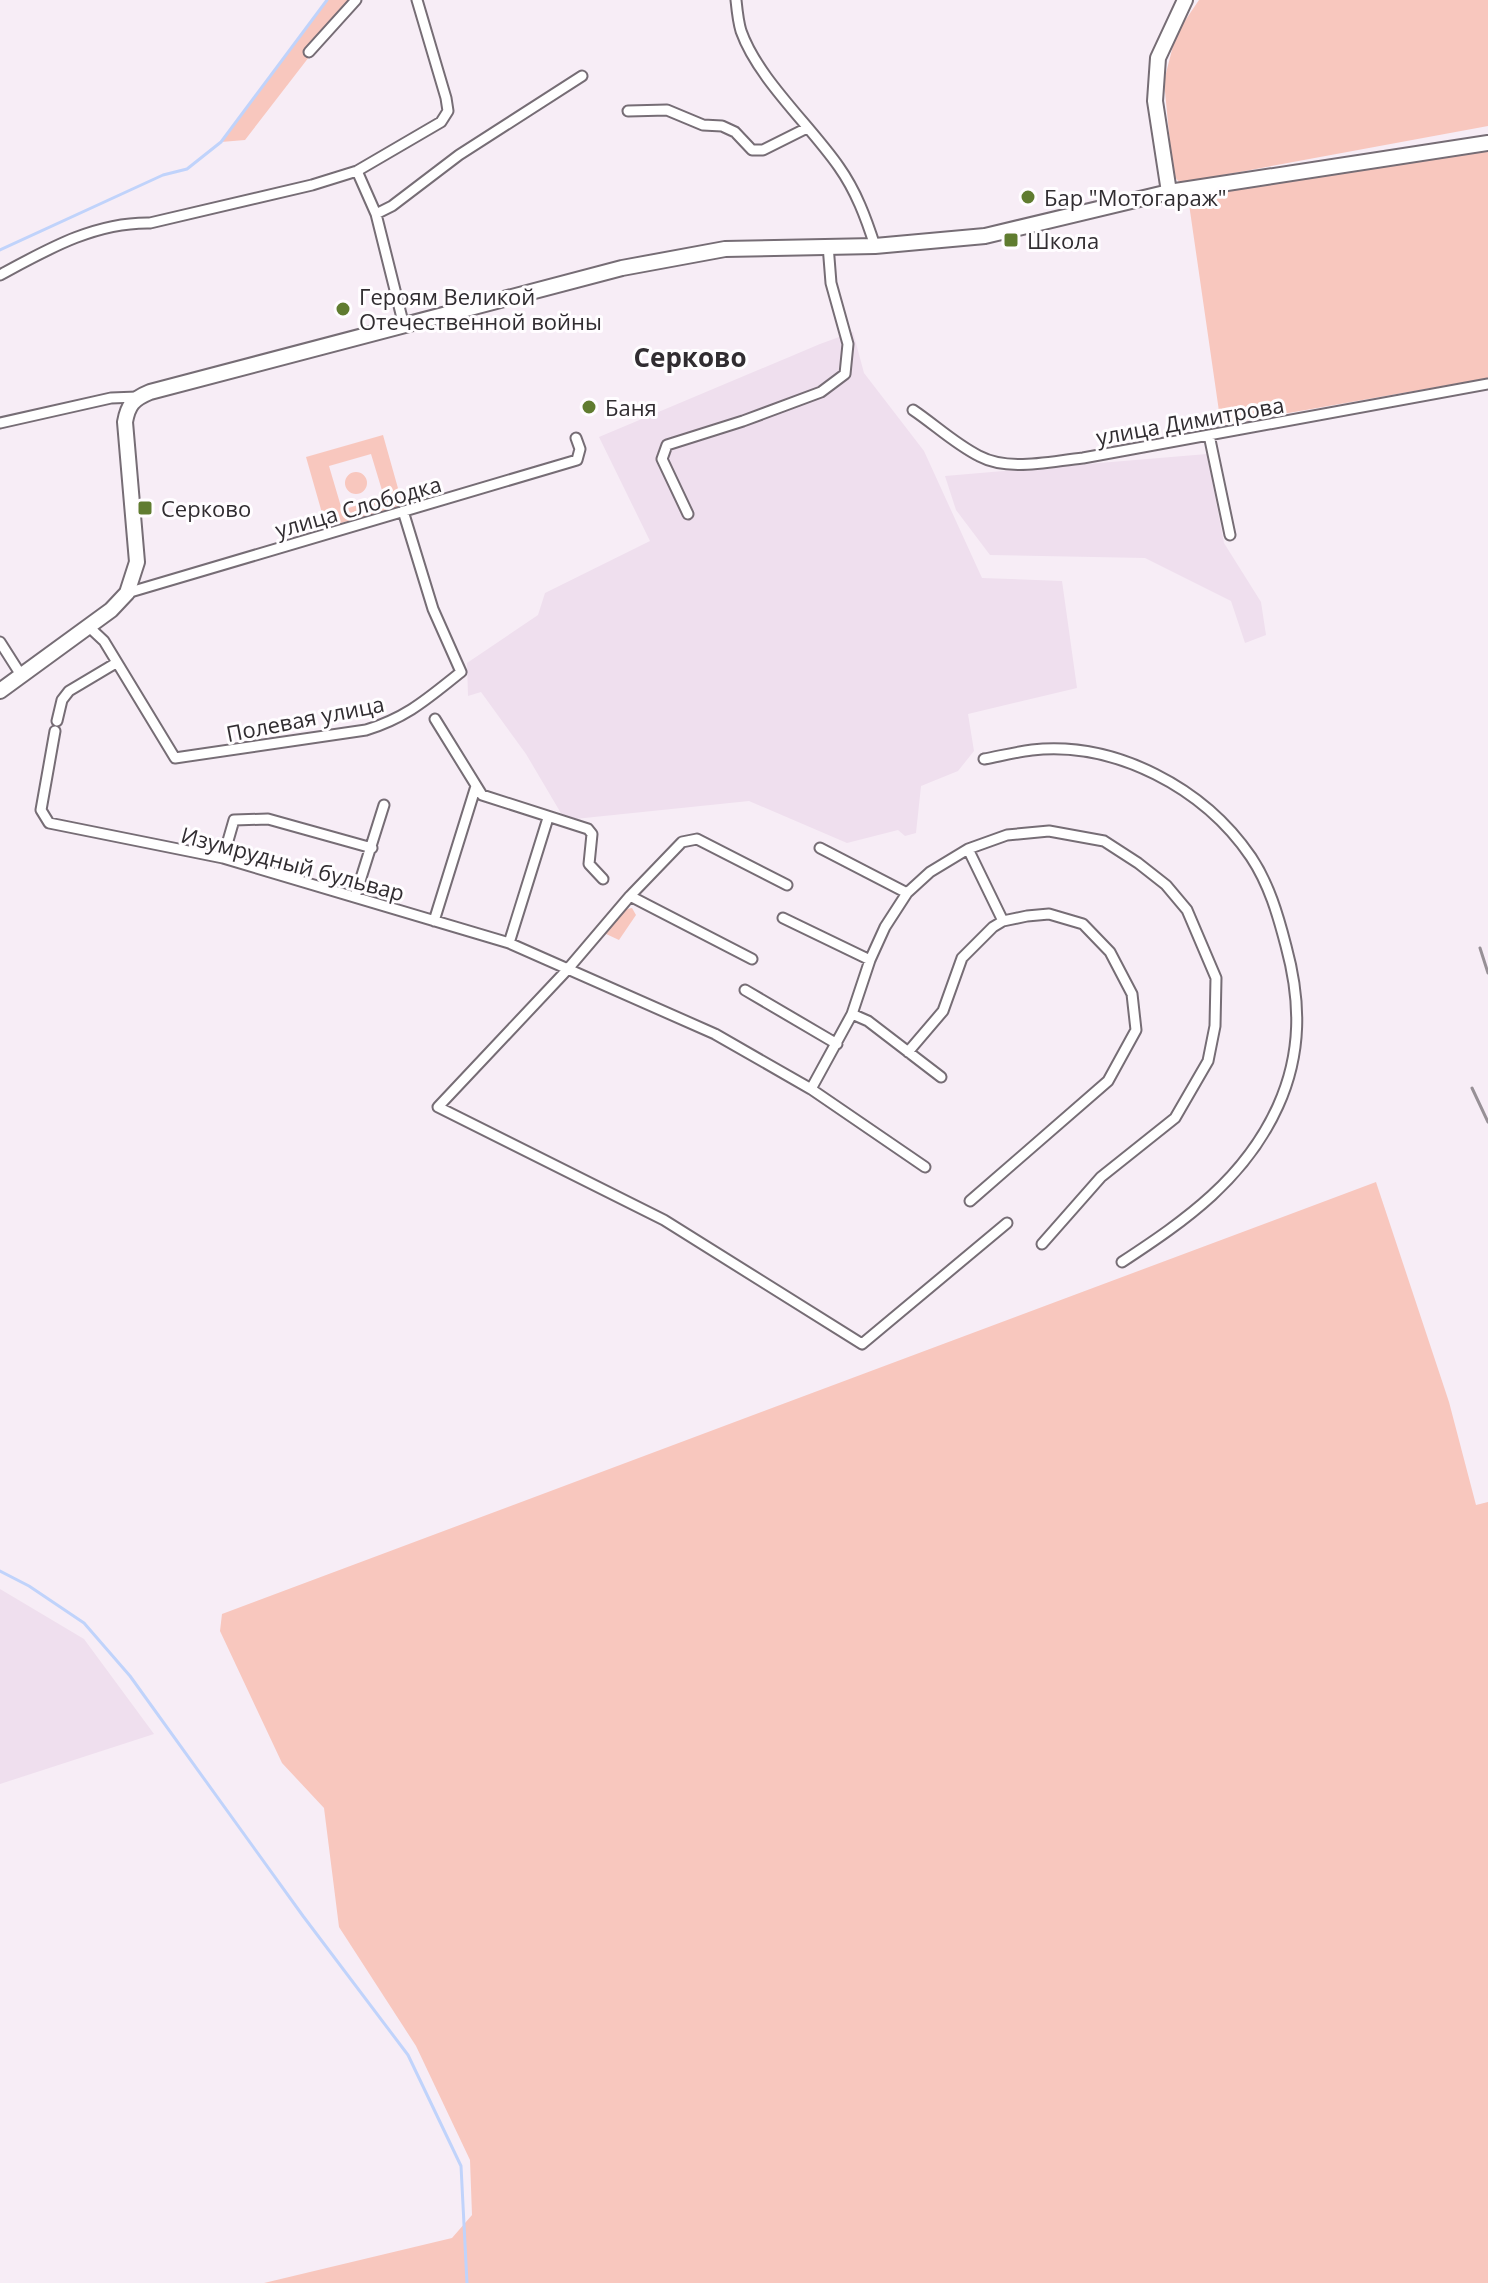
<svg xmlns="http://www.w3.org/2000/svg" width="1488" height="2283" font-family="'Open Sans',sans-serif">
<rect width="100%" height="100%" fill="#f7edf6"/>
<!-- built -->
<path fill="#efdfee" d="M853,332L864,373L924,451L982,578L1062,581L1077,688L968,714L974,751L958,771L921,786L916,833L905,836L898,830L847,843L749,801L565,820L526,754L481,692L468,696L467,663L538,615L545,593L650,541L599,437L820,344Z
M1207,454L1224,543L1261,602L1266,635L1245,643L1231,601L1145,558L990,555L956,510L945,476Z
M0,1589L84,1639L154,1734L0,1784Z"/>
<!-- green -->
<path fill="#f8c7be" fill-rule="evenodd" d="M327,0H353L245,140L221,142Z
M1199,0H1488V126L1180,183L1173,175L1164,81L1176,34Z
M1488,147V378L1221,425L1189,204L1201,189Z
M383,435L403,506L326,527L306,457ZM371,454L384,497L342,510L329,466Z
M345 483a11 11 0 1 1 22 0a11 11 0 1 1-22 0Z
M632,908L636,915L619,940L604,933L626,909Z
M1376,1182L1449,1402L1476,1505L1488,1502V2283H264L452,2238L472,2215L470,2160L416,2046L339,1927L324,1808L282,1763L220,1631L222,1614Z"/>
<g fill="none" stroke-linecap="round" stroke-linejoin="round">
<!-- stream -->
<path stroke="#c0d3fb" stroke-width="3" d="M0,250L163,175L187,169L221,142L327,0
M0,1571L29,1586L84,1623L130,1676L303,1916L408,2055L461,2166L467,2283"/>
<defs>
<path id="street" d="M736,0C737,10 738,21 741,31C758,79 810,125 839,167C856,191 866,218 875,246
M309,52L356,0
M628,111L667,110L703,125L722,126L735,132L752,150H763L807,128
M357,171L376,214L404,326
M376,214L392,206L459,155L582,76
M0,275C48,249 95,222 150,223L312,185L357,171L441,122L448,111L446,98L417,0
M913,410C934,424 955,444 979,456C1009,472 1051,461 1083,458L1488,384
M0,423L111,398L137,397
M1209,435L1230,535
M688,514L662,459L667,445L743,421L821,392L845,374L848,344L831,283L828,245
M127,593L577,460L580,449L576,438
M88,626L104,641L175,758L366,730C408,717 428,698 461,672L433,609L403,511
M0,642L21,675
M435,719L482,795L588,829L592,834L589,864L603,879
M57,721L62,700L69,691L116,663
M55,731L41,810L49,823L223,858L509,943L715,1034L811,1089L925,1167
M984,759C1000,756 1016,752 1032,750C1116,741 1204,788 1251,857C1269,884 1278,915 1286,946C1301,1001 1302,1053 1278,1106C1245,1179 1186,1220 1122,1262
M820,848L907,893
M968,849L1003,921
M223,858L234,820L268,819L372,848
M787,885L697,839L682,842L630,896L567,970L438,1107L664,1220L862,1344L1007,1223
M630,896L752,959
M355,897L384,805
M783,918L870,960
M434,921L476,786
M509,943L548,818
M745,990L837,1044
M852,1014L868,1021L941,1077
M908,1052L943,1011L962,958L993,927L1003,921L1027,916L1049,914L1083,924L1110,952L1132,994L1136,1030L1108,1081L970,1201
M811,1089L852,1014L870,960L885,927L907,893L930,872L968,849L1007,835L1049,831L1104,841L1138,863L1166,885L1187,910L1216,978L1215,1026L1208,1061L1175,1118L1101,1177L1042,1244"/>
<path id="secondary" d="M1169,192L1155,101L1158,58L1185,0
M0,691L111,610L127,593L137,562L125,422C128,405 133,399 150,392L622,268L725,249L875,246L985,236L1169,192L1488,143"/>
</defs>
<!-- street casing -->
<use href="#street" stroke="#766d75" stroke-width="13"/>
<!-- secondary casing -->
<use href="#secondary" stroke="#766d75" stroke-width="18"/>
<!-- street -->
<use href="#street" stroke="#fff" stroke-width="9"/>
<!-- secondary -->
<use href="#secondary" stroke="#fff" stroke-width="14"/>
<!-- rail -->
<path stroke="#979096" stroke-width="3" d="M1480,948L1488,973
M1472,1088L1488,1122"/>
</g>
<!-- markers -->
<g fill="#607c30" stroke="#fffdff" stroke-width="3">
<circle cx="1028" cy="197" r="8"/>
<rect x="1003" y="232" width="16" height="16" rx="4"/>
<circle cx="343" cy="309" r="8"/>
<circle cx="589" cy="407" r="8"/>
<rect x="137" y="500" width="16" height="16" rx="4"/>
</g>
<g text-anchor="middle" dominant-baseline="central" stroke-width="6" stroke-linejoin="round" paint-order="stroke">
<!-- poi labels -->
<g font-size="22" fill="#312d31" stroke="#fffdff" text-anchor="start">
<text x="1044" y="197">Бар "Мотогараж"</text>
<text x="1027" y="240">Школа</text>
<text x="359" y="296">Героям Великой<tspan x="359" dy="25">Отечественной войны</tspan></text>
<text x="605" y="407">Баня</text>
<text x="161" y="508">Серково</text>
</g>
<!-- street labels -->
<g font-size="22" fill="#312d31" stroke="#fffdff">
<text transform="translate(1190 420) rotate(-10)">улица Димитрова</text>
<text transform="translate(358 506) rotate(-16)">улица Слободка</text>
<text transform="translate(305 718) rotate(-11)">Полевая улица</text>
<text transform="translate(293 863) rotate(15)">Изумрудный бульвар</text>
</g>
<!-- quarter labels -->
<g font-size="26" font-weight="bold" fill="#312d31" stroke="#fffdff">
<text x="690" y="357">Серково</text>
</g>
</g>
</svg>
